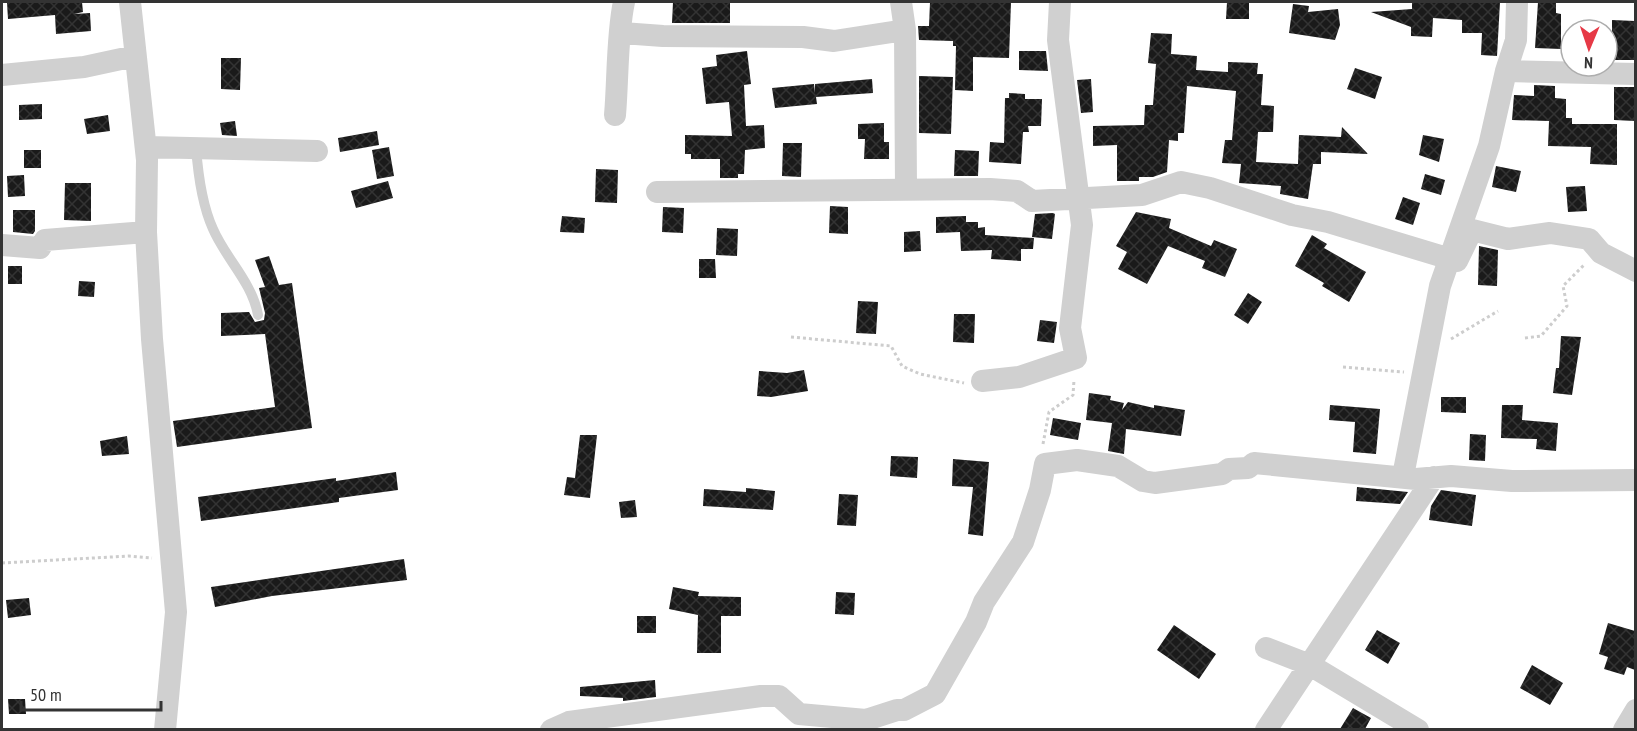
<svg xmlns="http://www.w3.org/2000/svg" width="1637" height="731" font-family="'PT Sans Narrow',sans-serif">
<defs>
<pattern id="building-cross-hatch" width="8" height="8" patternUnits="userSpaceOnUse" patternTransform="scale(1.5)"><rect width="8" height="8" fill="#1a1a1a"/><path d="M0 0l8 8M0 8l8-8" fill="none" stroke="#333"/></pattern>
</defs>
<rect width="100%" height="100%" fill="#fff"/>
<!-- building -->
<path fill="url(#building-cross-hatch)" d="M82,2L83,12L74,14L90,13L91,31L56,34L55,15L8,19L7,3Z
M673,2H730V23H672Z
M930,2H1011L1009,58L973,57V91L955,90L956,46H953V41L919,40L918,26H929Z
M1227,2H1249V19H1226Z
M1412,2H1500L1497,56L1481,55L1482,33H1462V20L1433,18L1432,37L1411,36V27L1371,12L1412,9Z
M1538,2H1556V13L1561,14V49L1535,48Z
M1293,4L1309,6L1308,12L1338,9L1340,25L1335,40L1289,33Z
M1612,20L1635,21V60H1612Z
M1151,33L1172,34L1171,54L1197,56L1196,70L1228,72V62L1258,63L1257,74H1263L1261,105L1274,106L1273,132H1258L1256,162L1298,164L1299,135L1341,137L1342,127L1368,154L1321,152V164H1313L1308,199L1280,194L1281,186L1239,183L1241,164L1222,163L1225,140H1232L1236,91L1187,86L1184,133H1178V141L1169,140L1167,172L1153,177H1139V181H1117V145L1093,146V126L1144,125L1145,105H1153L1156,64L1148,63Z
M747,51L751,84L744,85L746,126L764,125L765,148L745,150L744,174H738V178H720V159H691V154H685V135L732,136L729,102L706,104L702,68L717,66L716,55Z
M1019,51H1046L1048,71L1019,70Z
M221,58H241L240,90L221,89Z
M1355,68L1382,77L1375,99L1347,89Z
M919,76L953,77L951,134L919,133Z
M872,79L873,93L816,97L817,104L775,108L772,88L814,84L815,93V84Z
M1091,79L1093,112L1081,113L1077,80Z
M1534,85L1555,86V98L1566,99V118H1572V124H1617V165L1590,164L1591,147L1548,146L1549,121L1512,120L1514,95L1534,96Z
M1614,87H1635V121L1614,120Z
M1009,93L1025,94V99H1042L1041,126H1028L1029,132H1023L1021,164L989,162L990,142L1004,143L1005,98H1009Z
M42,104V119L19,120V105Z
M108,115L110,131L87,134L84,119Z
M235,121L237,136L222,135L220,123Z
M884,123V142H889V159H864L865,139H858V124Z
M377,131L379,145L340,152L338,138Z
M1423,135L1444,139L1439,162L1419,155Z
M783,143H802L801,177L782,176Z
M389,147L394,176L377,179L372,150Z
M24,150H41V168H24Z
M955,150L979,151L978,176H954Z
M1496,166L1521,171L1516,192L1492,187Z
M596,169L618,170L617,203L595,202Z
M1425,174L1445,180L1441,195L1421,189Z
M24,175L25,196L8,197L7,176Z
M388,181L393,198L356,208L351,191Z
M65,183H91V221L64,220Z
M1585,186L1587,211L1568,212L1566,187Z
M1403,197L1420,203L1413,225L1395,219Z
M830,206L848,207V234L829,233Z
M663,207L684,208L683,233L662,232Z
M13,210H35V231L33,234L13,232Z
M1136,212L1171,219L1169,228L1211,246L1214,240L1237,249L1225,277L1202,268L1205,261L1168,246L1147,284L1118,269L1127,252L1116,246Z
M1053,213L1055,214L1052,239L1032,237L1035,214Z
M562,216L585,218L584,233L560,232Z
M966,216V222H978V228L985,227V235L1034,238L1033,249H1021V261L991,259L992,250L961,251L960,232L936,233V217Z
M717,228L738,229L737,256L716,255Z
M920,231L921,251L904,252V232Z
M1312,235L1327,244L1324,248L1366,272L1349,302L1322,286L1324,283L1295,266Z
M1479,246L1498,250L1497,286L1478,285Z
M269,256L279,285L292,283L312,428L177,447L173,421L275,407L265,334L221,336V313L249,312L255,322L264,320L265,313L259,288L265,287L255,260Z
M699,259H715L716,278H699Z
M8,266H22V284H8Z
M79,281L95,282L94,297L78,296Z
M1248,293L1262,302L1248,324L1234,315Z
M858,301L878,302L876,334L856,333Z
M954,314H975L974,343L953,342Z
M1040,320L1057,322L1054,343L1037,341Z
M1561,336L1581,337L1572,395L1553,393L1556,368H1559Z
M804,370L808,391L771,397L757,396L759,371L787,373Z
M1089,393L1111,396L1110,400L1124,403L1122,410L1128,402L1154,408V405L1185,410L1181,436L1126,429L1124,454L1108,451L1112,423L1086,420Z
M1441,397H1466V413L1441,412Z
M1330,405L1380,409L1376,454L1353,452L1355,422L1329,420Z
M1502,405H1523L1522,420L1558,423L1556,451L1536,449L1537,439L1501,438Z
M1053,418L1081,423L1078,440L1050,435Z
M1470,434L1486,435L1485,461L1469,460Z
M580,435H597L590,498L564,495L567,477L575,478Z
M127,436L129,454L102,456L100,441Z
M891,456L918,457L917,478L890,476Z
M953,459L989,462L983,536L968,534L973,487L952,486Z
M396,472L398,490L339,498V502L201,521L198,497L336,478V481Z
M1357,487L1408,492L1400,504L1356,501Z
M746,488L775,491L773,510L703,506L704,489L746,492Z
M1441,490L1476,495L1472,526L1429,520L1431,506Z
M839,494L858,495L856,526L837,525Z
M635,500L637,517L621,518L619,502Z
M404,559L407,580L272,596L215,607L211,587Z
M673,587L699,592L698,596L741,597V616H721V653H697L698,615L669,609Z
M836,592L855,593L854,615L835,614Z
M29,598L31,615L8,618L6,600Z
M637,616H656V633H637Z
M1608,623L1635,631V670L1627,667L1624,675L1604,669L1608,657L1599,654Z
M1174,625L1216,654L1199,679L1157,650Z
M1377,630L1400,643L1388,664L1365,650Z
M1532,665L1563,683L1550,705L1520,688Z
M655,680L656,697L623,701V698L580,696V687Z
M8,699H25L26,714H9Z
M1353,708L1371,718L1365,729H1340Z"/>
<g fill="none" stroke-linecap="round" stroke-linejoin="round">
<!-- path -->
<path stroke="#cdcdcd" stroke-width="3" stroke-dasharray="3 3" stroke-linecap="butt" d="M791,337L891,346L902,366L920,374L964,383
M1525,338L1541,336L1567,306L1563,286L1584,265
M1451,339L1498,311
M1343,367L1404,372
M1043,444L1049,412L1073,395L1074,380
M2,563L129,556L152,558"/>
<!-- lane -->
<path stroke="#d0d0d0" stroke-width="10" d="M196,147C198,174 202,205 213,229C226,259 252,282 258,315"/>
<!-- street -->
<path stroke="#d0d0d0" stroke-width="22" d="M130,2L147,160L146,232L152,339L176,612L165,730
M901,2L905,30L906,189
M622,33L663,36L803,37L834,41L905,30
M1506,71L1636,74
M2,75L84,67L135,56
M615,115C618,81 617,33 624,2
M146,147L317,151
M657,192L990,189L1017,191L1032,201L1142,195L1181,182L1210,188L1292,215L1328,222L1457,261L1472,230L1508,239L1550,233L1589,239L1601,253L1636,271
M2,245L40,248L45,240L146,232
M982,381L1019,377L1076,358L1070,328L1082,225L1058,40L1060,2
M1403,476L1440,286L1489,146L1506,71L1516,40L1517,2
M1266,648L1310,665L1418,730
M551,730L569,722L761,696H779L799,714L866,720L897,710H904L935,694L976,622L984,602L1023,542L1040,490L1045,464L1077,460L1118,466L1143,481L1155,483L1222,474L1229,469L1248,468L1254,463L1416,479L1451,476L1512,481L1636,480
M1266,730L1434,477
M1624,730L1636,710"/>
</g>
<!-- border -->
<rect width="1637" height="731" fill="none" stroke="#333333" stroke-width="6"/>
<!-- north arrow -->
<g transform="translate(1589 48) rotate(182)"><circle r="28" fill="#ffffff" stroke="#adadad" stroke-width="1.5"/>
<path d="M0-4.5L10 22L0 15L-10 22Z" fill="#e63946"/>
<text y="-9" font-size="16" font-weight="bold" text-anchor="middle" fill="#333333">N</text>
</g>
<!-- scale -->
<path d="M21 701v9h140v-9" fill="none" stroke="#333333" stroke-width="3"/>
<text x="30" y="701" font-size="18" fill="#333333" stroke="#ffffff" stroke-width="4.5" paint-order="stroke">50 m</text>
</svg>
